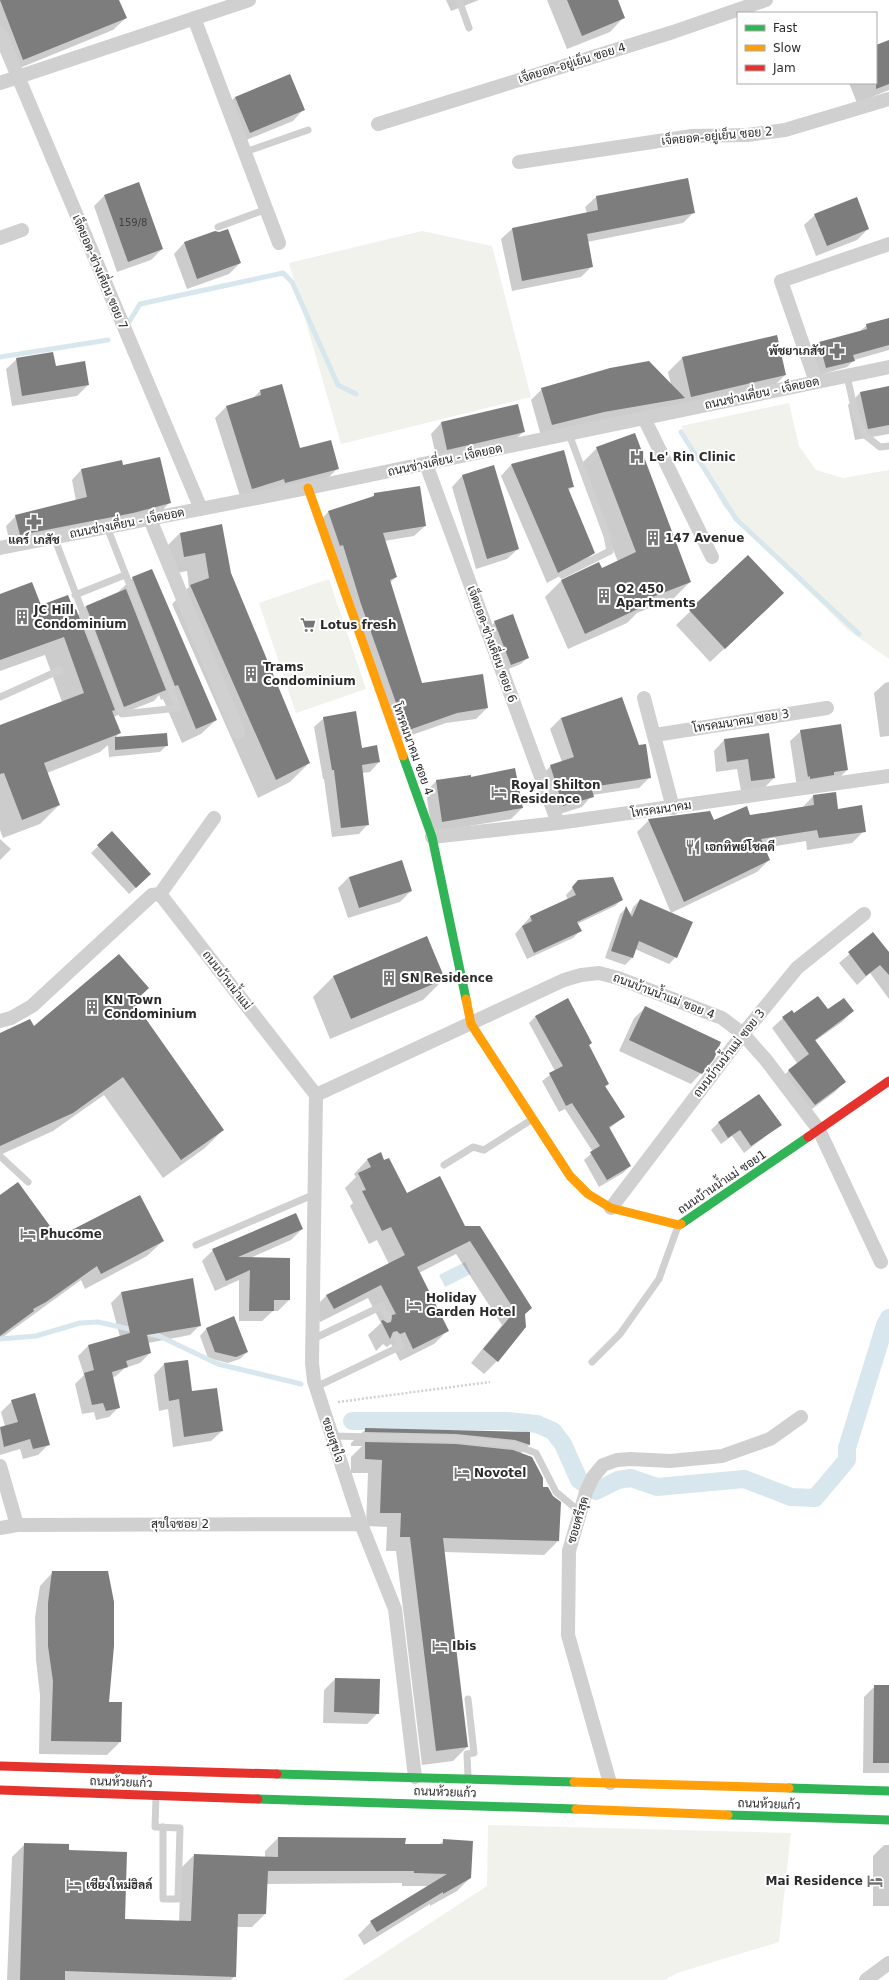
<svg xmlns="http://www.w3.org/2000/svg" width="889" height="1980" font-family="'DejaVu Sans',Sarabun,sans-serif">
<rect width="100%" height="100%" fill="#fff"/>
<!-- green -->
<path fill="#f0f2eb" d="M422,231L492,246L531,397L341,444L289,263Z
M789,403L799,446L816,470L843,478L889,470V659L848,630L723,506L681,426Z
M329,579L366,689L296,713L259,603Z
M488,1825L791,1833L779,1942L677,1973L665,1980H343L487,1886Z"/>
<!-- water -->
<path fill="#d8e7ee" d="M465,1262L471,1274L445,1287L439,1275Z"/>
<!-- shadow -->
<path fill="#0003" d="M0,0H118L126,18L113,30L10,72L0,47Z
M446,0H479L451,11Z
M547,0H617L624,17L610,32L567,49Z
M889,41V90L857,103L849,83H876V46Z
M235,97L303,110L293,121L239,143L225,108Z
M104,196L162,249L151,260L117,272L94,206Z
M596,197L694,212L683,223L587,242L592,266L581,277L512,291L501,239L512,229L587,213L585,207Z
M815,215L868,229L857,240L816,256L804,225Z
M215,232L240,263L229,274L187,289L174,254L184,243Z
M889,319V350L854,360L847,367L819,375L812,350L819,343L859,332L867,325Z
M777,336L785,375L771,389L541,436L531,400L542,389L671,385L668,372L682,358Z
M17,359L55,367L88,385L77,396L12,406L6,369Z
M889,387V434L855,440L848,405L861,392Z
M260,391L299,449L337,469L327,479L241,499L215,418L226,407L252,399Z
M441,423L523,432L513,442L437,460L431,434Z
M597,448L690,582L674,598L637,613L627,623L568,649L545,597L561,581L599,563L601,569L618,562L580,465Z
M563,451L572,487L568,491L594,553L583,563L547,583L501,476L511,465Z
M123,467L169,503L160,513L10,544L6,526L16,516L76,501L72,480L81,470Z
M493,467L518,549L507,559L476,569L452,487L462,476Z
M375,494L425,526L414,536L384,541L396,577L390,583L422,684L487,708L476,719L446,723L395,741L318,523L328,512L371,498Z
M221,526L230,574L309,763L290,782L258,798L172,604L189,587L187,571L166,575L161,552L180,533Z
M748,556L769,607L710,662L676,625Z
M133,578L216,720L201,734L182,743L163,699L161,700L159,695L154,701L113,717L119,733L115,738L167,734V745L160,752L109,757L108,745L100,752L47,773L59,805L40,824L3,838L0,830V726L62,702L45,655L0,671V595L40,607L74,612L78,615L86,606L118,592Z
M495,622L528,657L521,664L504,671L488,629Z
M889,682V736L880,737L874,693L885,683Z
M324,718L379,762L370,772L362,773L368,824L359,834L332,837L324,779H323L314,727Z
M561,718L650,777L639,788L592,795L582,807L553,816L540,776L551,766L562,762L550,729Z
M801,731L847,770L836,781L797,787L790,741Z
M724,740L774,778L764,788L741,791L737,769L716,772L714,751Z
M470,778L522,808L511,819L432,832L426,792L436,781Z
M835,793L837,810L864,831L852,843L807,850L806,841L764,848L769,860L757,872L671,913L637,832L649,820L714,822L802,808L813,796Z
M112,833L143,881L129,894L91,853Z
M0,839L11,849L0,860Z
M349,877L411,891L400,902L348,918L338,888Z
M579,881L622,899L615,906L577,924L580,931L573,938L527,959L515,934L530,917L568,900L566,895Z
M640,900L676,957L669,964L635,949L632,958L625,965L605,958L620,914L626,908L630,915L633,907Z
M873,934L889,953V999L870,973L857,985L839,963Z
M333,977L444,979L423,1000L330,1039L313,997Z
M148,988L133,1003L223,1130L205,1148L163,1178L104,1095L53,1131L0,1155V1034L33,1028Z
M645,1008L701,1073L691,1084L619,1051L634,1018Z
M853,1011L842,1022L815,1041L845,1081L835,1092L804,1115L778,1081L797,1063L772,1028L783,1018L794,1015Z
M536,1016L591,1043L588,1046L608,1084L605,1087L624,1116L609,1129L630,1166L623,1173L599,1187L584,1160L593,1152L565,1109L559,1112L542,1081L555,1071L529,1023Z
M759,1095L780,1125L744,1153L732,1136L721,1144L711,1130L718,1123Z
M380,1154L406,1195L464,1227L531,1308L524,1315L497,1361L484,1374L471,1363L502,1325L456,1254L419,1273L448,1330L434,1344L400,1361L391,1344L387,1347L383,1344L376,1351L368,1335L381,1323L368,1298L320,1322L313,1309L326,1296L389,1264L377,1240L369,1244L350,1206L353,1203L345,1188L356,1177L354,1174L367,1160Z
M0,1196L58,1238L163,1241L147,1256L85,1289L81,1280L0,1339Z
M302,1229L291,1240L248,1259L289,1300L278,1311H273L262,1321H239V1280L215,1291L202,1261L213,1250Z
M121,1293L200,1325L190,1335L148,1343L150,1353L140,1363L125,1368L116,1376L112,1378L119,1407L109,1417L96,1420L94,1412L82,1414L75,1384L84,1375L78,1356L88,1346L120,1337L111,1303Z
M207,1328L247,1352L240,1359L228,1363L208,1358L200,1336Z
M164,1364L191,1392L222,1431L211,1441L173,1447L168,1409L159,1411L154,1375Z
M12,1401L49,1444L38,1455L23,1459L20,1449L0,1455V1428L5,1426L1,1412Z
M366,1429L529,1433V1445L520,1454L542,1488L558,1541L544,1555L444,1552L467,1747L453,1761L422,1765L396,1551H386L387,1527L366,1526L368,1473H351V1457L362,1446H351V1443Z
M53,1572L108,1703L120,1742L107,1755L39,1754L40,1695L36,1660L35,1617L40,1586Z
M335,1679L378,1713L367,1724L323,1723L324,1690Z
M875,1686H889V1773H863L864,1697Z
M278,1838L404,1845H439L444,1840L470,1878L457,1891L430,1906V1904L364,1945L358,1935L371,1922L429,1886H402V1883L266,1884L265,1914L252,1927H237L235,1976L231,1980H7L12,1857L25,1844L68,1851L124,1920L179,1922L181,1868L194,1855L265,1857V1851Z
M884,1845H889V1906H873V1856Z"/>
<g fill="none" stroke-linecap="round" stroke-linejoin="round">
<!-- stream -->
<path stroke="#d8e7ee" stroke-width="5" d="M129,322L140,304L283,273L292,282L338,385L356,394
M0,357L108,340
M681,432L736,519L859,634
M146,1333L159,1336L218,1364L301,1384
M0,1339L36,1336L80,1323L98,1322L134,1330"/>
<!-- canal -->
<path stroke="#d8e7ee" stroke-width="18" d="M352,1421H507L537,1424L553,1431L563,1444L579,1480L596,1491L618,1480L631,1478L657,1487L744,1479L791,1497L815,1498L847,1460V1448L885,1325L889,1318"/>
</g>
<!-- building -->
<path fill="#7d7d7d" d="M0,0H119L127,18L23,60Z
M567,0H618L625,18L582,36Z
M889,40V84L876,89V45Z
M290,74L305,110L250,133L235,97Z
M688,178L695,213L587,234L593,267L522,281L512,228L598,210L596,196Z
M139,182L163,249L128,262L104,195Z
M857,197L869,229L827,246L814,214Z
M228,229L241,263L197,279L184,242L215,231L219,232Z
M889,318V345L853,355L855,361L826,368L819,342L867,329L866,324Z
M777,335L786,375L691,397L682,357Z
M53,352L56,366L85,361L89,385L22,396L16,358Z
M649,361L685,398L604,412L552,425L541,388L610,368Z
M282,384L300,448L331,440L339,469L285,483L284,479L252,489L226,406L261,395L260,390Z
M889,386V425L868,429L860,392Z
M518,404L525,432L447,450L441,422Z
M635,433L691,582L642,601L644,606L585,634L561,580L599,562L602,568L636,552L596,447Z
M564,450L574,487L568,488L595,553L558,573L511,464Z
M160,457L171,503L133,513L20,535L15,515L87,497L81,469L122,460L123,465Z
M494,465L519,549L487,559L462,475Z
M420,486L426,526L383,533L397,577L390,580L422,683L483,674L488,708L457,713L406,731L361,604L343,545L340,546L328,511L374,496V493Z
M222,524L231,573L310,763L276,780L190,585L209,578L205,553L184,557L180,533Z
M748,555L784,593L725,649L689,610Z
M152,569L217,720L196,729L178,685L175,686L132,577Z
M32,582L41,605L68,595L74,610L76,609L115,710L112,711L121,733L44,763L60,805L22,820L4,773L0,774V725L84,693L64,637L0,660V594Z
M126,589L166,690L124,707L86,606Z
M513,614L529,658L511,665L494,621Z
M622,697L639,745L646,744L651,778L591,787L594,797L563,806L550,765L574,757L561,718Z
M356,711L362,748L377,745L380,762L362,765L369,825L341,828L334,770H332L323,717Z
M841,724L848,770L834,772V775L810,779V776L808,777L800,730Z
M167,733L168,746L115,750V737Z
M769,733L775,778L751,781L748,759L727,762L724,739Z
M515,768L523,808L442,822L436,780L471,775V777Z
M836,792L838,809L862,805L866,832L819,838L817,830L761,839L770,860L684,902L648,819L710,811L714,820L747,806L750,815L814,805L813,795Z
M112,831L151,874L136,888L97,845Z
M402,860L412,891L359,908L349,877Z
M613,877L623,900L577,922L582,931L534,953L522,926L532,921L530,916L576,895L572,887L578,880Z
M640,899L693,922L677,958L639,941L633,958L611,951L626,906L632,917Z
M873,932L889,952V975L880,965L866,976L848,952Z
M427,936L445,979L351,1019L333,976Z
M119,954L149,988L134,1002L224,1130L181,1160L123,1077L73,1113L0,1146V1033L30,1019L34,1026Z
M818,996L828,1009L844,998L854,1011L815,1040L846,1082L815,1105L788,1070L809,1054L782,1017L792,1010L794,1013Z
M568,998L592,1043L589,1045L609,1084L605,1086L625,1117L609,1127L631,1166L607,1180L590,1152L600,1146L572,1103L566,1106L549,1073L563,1066L535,1016Z
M645,1006L721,1042L714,1059L702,1074L629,1040Z
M759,1094L782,1125L751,1146L740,1130L728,1138L718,1122Z
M381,1152L384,1160L389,1158L407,1193L440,1176L465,1226H480L532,1308L525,1314L526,1327L498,1362L483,1349L515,1311L470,1241L417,1267L449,1331L413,1349L405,1332L400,1334L397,1331L393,1332L390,1339L381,1321L383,1320L387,1323L391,1322L392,1315L396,1314L381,1285L334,1309L326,1295L405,1255L391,1227L382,1231L362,1191L366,1190L358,1173L371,1167L367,1159Z
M18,1182L58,1237L140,1195L164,1241L101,1274L97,1266L46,1302L33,1309L34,1311L0,1336V1195Z
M296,1213L303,1229L238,1257L290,1258V1300H274V1311H249L250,1270L226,1281L212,1249Z
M193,1278L201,1326L147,1335L151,1353L126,1361L128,1367L112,1372L120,1408L106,1411L103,1403L92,1405L84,1373L94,1370L88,1345L130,1333L121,1292Z
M234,1316L248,1352L236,1357L215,1352L206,1328Z
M188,1360L192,1391L217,1388L223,1431L184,1437L179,1399L169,1401L164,1363Z
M35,1393L50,1445L33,1449L30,1439L4,1447L0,1427L18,1422L11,1400Z
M365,1428L530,1432V1445L515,1440L456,1434L365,1432Z
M365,1442L456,1444L513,1450L532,1457L543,1478V1487H548L553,1496L561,1502L559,1541L443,1538L468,1747L436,1751L410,1537H400L401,1513H380L382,1460L365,1459Z
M52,1571H108L114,1602V1646L109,1702H122L121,1742L51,1741L53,1681L48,1646V1603Z
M335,1678L380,1679L379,1714L334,1712Z
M874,1685H889V1763H873Z
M278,1837L406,1838L405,1844H443V1839L473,1841L471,1878L443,1894V1892L377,1932L370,1921L447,1874L414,1873V1871H268L266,1914H238L236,1977L65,1971V1980H20L24,1843L69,1844V1850L127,1852L125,1919L191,1921L194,1854L278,1857Z"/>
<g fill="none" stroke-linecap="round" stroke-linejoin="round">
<!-- path -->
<path stroke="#d0d0d0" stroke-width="2.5" stroke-dasharray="2 2" stroke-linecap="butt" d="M338,1402L490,1382"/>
<!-- lane -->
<path stroke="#d0d0d0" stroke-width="7" d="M459,0L469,28
M245,152L308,130
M218,227L267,209
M847,376L856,416L865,435L880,447L889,446
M54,537L122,714L178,708L107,527
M562,575L610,551L607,536L569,434
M75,595L125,575
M0,697L60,670
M0,1156L28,1182
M444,1165L473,1147L484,1150L531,1120
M196,1245L315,1194
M313,1339L382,1306L388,1318
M592,1362L620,1334L659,1279L678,1226
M316,1387L401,1346L396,1336
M332,1436L456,1439L514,1445L536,1453L556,1492L580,1512
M468,1699L474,1753L467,1754L468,1776
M156,1797L155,1827L180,1828L178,1899H163V1827"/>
<!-- street -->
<path stroke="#d0d0d0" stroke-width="14" d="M194,18L279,243
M0,34L201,509
M0,83L249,0
M378,124L673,32L766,0
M519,162L692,136L747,135L785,130L889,99
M0,238L22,230
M816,382L781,281L889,244
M644,418L712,557
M426,464L558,823
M150,519L238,732
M0,548L308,488L889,367
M644,698L673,808
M655,735L827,708
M432,837L558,823L889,776
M160,894L214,818
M0,1021L11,1018L32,1006L152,895L160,894L316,1095
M316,1095L564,980L581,975L599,973L618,978L722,1018L743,1034L766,1060L819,1130L881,1262
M316,1095L312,1363L314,1381L361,1524L395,1609L415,1777
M611,1208L743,1034L797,968L864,914
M0,1466L17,1525
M0,1528L17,1525L361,1524
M610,1783L568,1635L569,1551L586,1492L593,1477L603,1465L617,1460L631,1459L670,1461L722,1456L770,1439L801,1417
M866,1980L889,1963"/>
<!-- fast -->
<path stroke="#30b455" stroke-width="9" d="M403,756L432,837L466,999
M681,1224L808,1137
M277,1774L574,1782
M789,1788L889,1791
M258,1799L576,1809
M728,1815L889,1820"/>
<!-- slow -->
<path stroke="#ff9f0a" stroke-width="9" d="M308,488L403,756
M466,999L471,1024L570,1176L588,1194L611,1208L679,1225L681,1224
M574,1782L789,1788
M576,1809L728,1815"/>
<!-- jam -->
<path stroke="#e5322d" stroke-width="9" d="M808,1137L889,1081
M0,1766L277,1774
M0,1790L258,1799"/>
</g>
<!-- icons -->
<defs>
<symbol id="pharmacy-bare" viewBox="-9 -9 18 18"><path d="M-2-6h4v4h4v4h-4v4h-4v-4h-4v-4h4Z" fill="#757575" stroke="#fff" stroke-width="2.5" paint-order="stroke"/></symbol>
<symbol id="hospital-bare" viewBox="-9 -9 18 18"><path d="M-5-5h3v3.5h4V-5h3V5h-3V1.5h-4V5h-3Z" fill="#757575" stroke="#fff" stroke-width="2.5" paint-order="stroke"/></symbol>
<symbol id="building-bare" viewBox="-9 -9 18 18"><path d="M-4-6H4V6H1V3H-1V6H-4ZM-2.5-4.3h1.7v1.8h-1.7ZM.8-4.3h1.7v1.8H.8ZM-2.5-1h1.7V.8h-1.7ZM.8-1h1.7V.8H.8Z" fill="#757575" stroke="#fff" stroke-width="2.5" paint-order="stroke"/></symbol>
<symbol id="supermarket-bare" viewBox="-9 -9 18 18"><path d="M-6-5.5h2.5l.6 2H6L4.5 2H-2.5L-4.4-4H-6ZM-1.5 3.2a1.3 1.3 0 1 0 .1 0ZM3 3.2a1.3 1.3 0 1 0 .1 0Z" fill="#757575" stroke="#fff" stroke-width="2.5" paint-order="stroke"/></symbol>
<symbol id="hotel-bare" viewBox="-9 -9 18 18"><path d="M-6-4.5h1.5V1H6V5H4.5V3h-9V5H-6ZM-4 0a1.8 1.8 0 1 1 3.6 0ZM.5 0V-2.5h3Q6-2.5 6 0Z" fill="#757575" stroke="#fff" stroke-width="2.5" paint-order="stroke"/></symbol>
<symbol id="restaurant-bare" viewBox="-9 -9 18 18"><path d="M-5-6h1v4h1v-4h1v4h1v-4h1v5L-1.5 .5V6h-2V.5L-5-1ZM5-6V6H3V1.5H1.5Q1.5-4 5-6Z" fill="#757575" stroke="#fff" stroke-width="2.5" paint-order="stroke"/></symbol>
</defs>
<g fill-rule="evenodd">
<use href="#pharmacy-bare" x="826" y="340" width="22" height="22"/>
<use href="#hospital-bare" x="626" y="446" width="22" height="22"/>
<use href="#pharmacy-bare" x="23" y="511" width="22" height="22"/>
<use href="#building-bare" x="642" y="527" width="22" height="22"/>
<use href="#building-bare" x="593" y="585" width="22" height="22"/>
<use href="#building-bare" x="11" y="606" width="22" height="22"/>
<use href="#supermarket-bare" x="297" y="614" width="22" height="22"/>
<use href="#building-bare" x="240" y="663" width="22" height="22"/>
<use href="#hotel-bare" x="488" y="781" width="22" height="22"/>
<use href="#restaurant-bare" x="682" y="836" width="22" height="22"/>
<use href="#building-bare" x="378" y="967" width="22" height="22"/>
<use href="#building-bare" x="81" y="996" width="22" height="22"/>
<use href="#hotel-bare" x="17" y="1223" width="22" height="22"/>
<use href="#hotel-bare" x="403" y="1294" width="22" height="22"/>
<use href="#hotel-bare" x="451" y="1462" width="22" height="22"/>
<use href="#hotel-bare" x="429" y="1635" width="22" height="22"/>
<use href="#hotel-bare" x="864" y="1870" width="22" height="22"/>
<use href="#hotel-bare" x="63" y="1874" width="22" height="22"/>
</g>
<g text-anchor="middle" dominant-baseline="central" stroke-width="4" stroke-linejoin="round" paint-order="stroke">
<!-- number labels -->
<g font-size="10" fill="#404040">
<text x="133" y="222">159/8</text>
</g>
<!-- street labels -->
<g font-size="12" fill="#2b2b2b" stroke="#fff">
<text transform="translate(572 63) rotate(-17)">เจ็ดยอด-อยู่เย็น ซอย 4</text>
<text transform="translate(717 136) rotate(-5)">เจ็ดยอด-อยู่เย็น ซอย 2</text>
<text transform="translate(100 272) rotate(67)">เจ็ดยอด-ช่างเคี่ยน ซอย 7</text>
<text transform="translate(762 393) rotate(-12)">ถนนช่างเคี่ยน - เจ็ดยอด</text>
<text transform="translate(445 460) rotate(-12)">ถนนช่างเคี่ยน - เจ็ดยอด</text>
<text transform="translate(127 523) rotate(-11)">ถนนช่างเคี่ยน - เจ็ดยอด</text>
<text transform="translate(492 644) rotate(70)">เจ็ดยอด-ช่างเคี่ยน ซอย 6</text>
<text transform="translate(741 721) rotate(-9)">โทรคมนาคม ซอย 3</text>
<text transform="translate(413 749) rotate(70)">โทรคมนาคม ซอย 4</text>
<text transform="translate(661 809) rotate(-8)">โทรคมนาคม</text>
<text transform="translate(227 980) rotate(52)">ถนนบ้านน้ำแม่</text>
<text transform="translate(664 996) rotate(21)">ถนนบ้านน้ำแม่ ซอย 4</text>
<text transform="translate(729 1053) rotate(-52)">ถนนบ้านน้ำแม่ ซอย 3</text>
<text transform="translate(722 1182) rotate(-34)">ถนนบ้านน้ำแม่ ซอย1</text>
<text transform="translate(333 1440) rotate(72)">ซอยสุขใจ</text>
<text transform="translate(578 1520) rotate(-73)">ซอยศรีสุด</text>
<text x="180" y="1524">สุขใจซอย 2</text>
<text transform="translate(121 1782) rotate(2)">ถนนห้วยแก้ว</text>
<text transform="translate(445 1792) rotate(2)">ถนนห้วยแก้ว</text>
<text transform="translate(769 1804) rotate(2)">ถนนห้วยแก้ว</text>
</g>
<!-- poi labels -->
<g font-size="12" font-weight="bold" fill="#2b2b2b" stroke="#fff" text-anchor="start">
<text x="825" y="351" text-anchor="end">พัชยาเภสัช</text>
<text x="649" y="457">Le' Rin Clinic</text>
<text x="665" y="538">147 Avenue</text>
<text x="34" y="540" text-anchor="middle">แคร์ เภสัช</text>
<text x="616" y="589">O2 450<tspan x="616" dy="14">Apartments</tspan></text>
<text x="34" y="610">JC Hill<tspan x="34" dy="14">Condominium</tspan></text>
<text x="320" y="625">Lotus fresh</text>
<text x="263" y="667">Trams<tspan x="263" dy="14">Condominium</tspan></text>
<text x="511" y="785">Royal Shilton<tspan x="511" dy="14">Residence</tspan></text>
<text x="705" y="847">เอกทิพย์โชคดี</text>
<text x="401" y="978">SN Residence</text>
<text x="104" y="1000">KN Town<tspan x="104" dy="14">Condominium</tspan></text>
<text x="40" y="1234">Phucome</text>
<text x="426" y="1298">Holiday<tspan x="426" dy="14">Garden Hotel</tspan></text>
<text x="474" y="1473">Novotel</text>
<text x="452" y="1646">Ibis</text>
<text x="863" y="1881" text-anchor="end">Mai Residence</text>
<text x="86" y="1885">เชียงใหม่ฮิลล์</text>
</g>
</g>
<!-- legend -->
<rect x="737" y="12" width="140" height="72" fill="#ffffff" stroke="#aaaaaa"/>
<rect x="745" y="25" width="20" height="6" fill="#30b455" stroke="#aaaaaa"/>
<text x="773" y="32" font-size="12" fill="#2b2b2b">Fast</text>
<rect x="745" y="45" width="20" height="6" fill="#ff9f0a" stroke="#aaaaaa"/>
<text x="773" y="52" font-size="12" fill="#2b2b2b">Slow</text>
<rect x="745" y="65" width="20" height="6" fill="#e5322d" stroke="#aaaaaa"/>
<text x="773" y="72" font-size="12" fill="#2b2b2b">Jam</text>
</svg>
